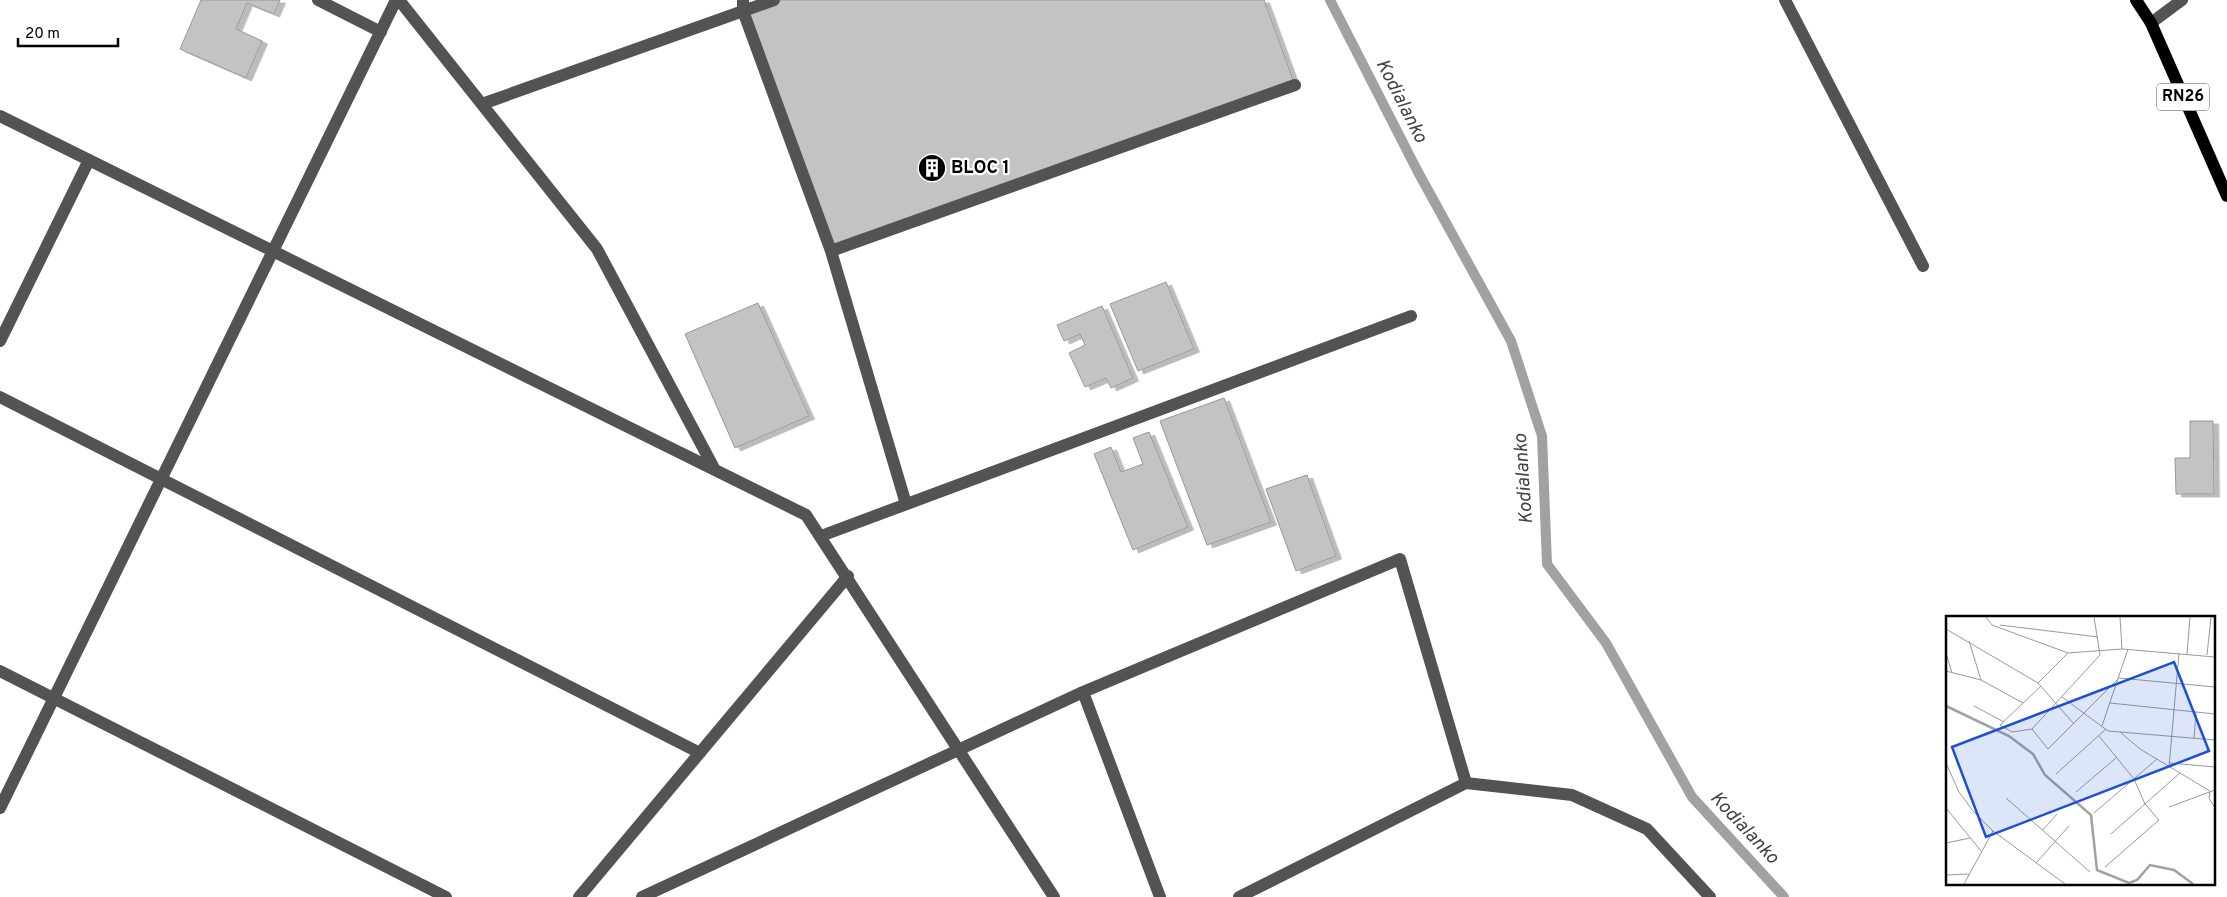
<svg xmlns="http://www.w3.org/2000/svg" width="2227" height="897" font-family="Overpass,sans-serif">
<defs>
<filter id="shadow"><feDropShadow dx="5.5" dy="3" stdDeviation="0" flood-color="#0004"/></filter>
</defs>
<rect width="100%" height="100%" fill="#fff"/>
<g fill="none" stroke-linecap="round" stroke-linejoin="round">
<!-- stream -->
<path stroke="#a1a1a1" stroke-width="10" d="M1330,0L1418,172L1511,341L1542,436L1547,564L1606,643L1692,797L1784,897"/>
</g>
<!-- building -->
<path fill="#c3c3c3" stroke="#979797" filter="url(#shadow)" d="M201,0H280L274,14L247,3L236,29L262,41L246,78L180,49Z
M774,0H1264L1295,85L831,251L743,11Z
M1166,282L1194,349L1138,371L1110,304Z
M758,303L809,416L735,448L685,334Z
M1102,306L1133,378L1111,388L1106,378L1085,387L1069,353L1085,345L1080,334L1064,341L1057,325Z
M1224,398L1271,522L1207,545L1160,421Z
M2190,421H2213L2214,494H2176L2175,458H2190Z
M1149,432L1188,527L1133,550L1094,454L1111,447L1121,472L1143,464L1133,438Z
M1307,475L1336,556L1296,571L1266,489Z"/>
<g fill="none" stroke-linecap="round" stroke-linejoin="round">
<!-- minor -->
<path stroke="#535353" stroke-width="12" d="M318,0L381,32
M399,0L597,249L715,470
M743,0V11L831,251L906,504
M1785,0L1923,266
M2151,23L2182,0
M482,104L774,0
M0,116L806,515L1054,897
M831,251L1295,85
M0,341L89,160
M0,397L700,753
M821,536L1411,316
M0,671L446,897
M1083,692L1160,897
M0,808L396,0
M579,897L848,576
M642,897L1083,692L1400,559L1466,783L1572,795L1647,829L1710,897
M1239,897L1466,783"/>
<!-- major -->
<path stroke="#000" stroke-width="12" d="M2136,0L2151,23L2227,196"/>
</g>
<!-- icons -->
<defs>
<symbol id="building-disc" viewBox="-11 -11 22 22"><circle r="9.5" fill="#000" stroke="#fff"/><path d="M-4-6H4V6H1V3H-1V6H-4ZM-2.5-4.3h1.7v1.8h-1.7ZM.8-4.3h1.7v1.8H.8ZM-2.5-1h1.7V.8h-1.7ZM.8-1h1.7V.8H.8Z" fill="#fff"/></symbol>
</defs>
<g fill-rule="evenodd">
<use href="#building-disc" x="916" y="152" width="32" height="32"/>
</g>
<g text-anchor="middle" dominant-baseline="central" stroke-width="4.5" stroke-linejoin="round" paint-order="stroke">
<!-- shield labels -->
<rect fill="#fff" stroke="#4c4c4c" stroke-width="1" x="2157" y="83.5" width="52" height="27" rx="4"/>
<g font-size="16" font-weight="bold" fill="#000">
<text x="2183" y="97">RN26</text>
</g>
<!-- poi labels -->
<g font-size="18" font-weight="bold" fill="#000" stroke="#fff" text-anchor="start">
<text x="951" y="168">BLOC 1</text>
</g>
<!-- water labels -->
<g font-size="19" font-style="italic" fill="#424242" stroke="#fff">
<text transform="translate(1401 101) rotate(63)">Kodialanko</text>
<text transform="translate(1524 479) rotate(-94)">Kodialanko</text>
<text transform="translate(1744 828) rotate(47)">Kodialanko</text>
</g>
</g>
<!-- overview -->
<g transform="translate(1946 616)">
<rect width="269" height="269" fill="#fff"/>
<path fill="none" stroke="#a1a1a1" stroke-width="2.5" d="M0,90L63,120L87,138L99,159L145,199L151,254L183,267L191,264L204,249L228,254L247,268"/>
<path fill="none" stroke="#999" stroke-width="1" d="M40,1L46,9L122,37L176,33L269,41M174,1L176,33M54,9L152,21M0,13L92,67L128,108M23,25L35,64M0,37L6,57M241,38L244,1M261,39L265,1M0,55L35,64L77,87M92,67L122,37M95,70L54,109L66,116L86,113L102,133L173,62L269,71M116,81L162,115L269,124M164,87L269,98M28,90L58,106M156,110L182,33M86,113L154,39L148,1M174,116L194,133L264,175M153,120L188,163L199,188L213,204L159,251M248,123L250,96M0,147L13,176L27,195L47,215L119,268M224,147L269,151M223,151L233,37M110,158L160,113M130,176L170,142M264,176L263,182L269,192M60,182L144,256M223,191L269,174M0,192L35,235M148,197L211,143M97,214L111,198M165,218L234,157M0,227L24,222M90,247L123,210M0,259L23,258M18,268L47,215"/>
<path fill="#1d4ed8" fill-opacity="0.15" stroke="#1d4ed8" stroke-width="2.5" d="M228,46L263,135L40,221L6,131Z"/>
<rect width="269" height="269" fill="none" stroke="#000" stroke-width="2.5"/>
</g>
<!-- scale -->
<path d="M18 38v8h100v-8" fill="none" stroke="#000000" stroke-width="2.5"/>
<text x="25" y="38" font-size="15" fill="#000000" stroke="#ffffff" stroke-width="4" paint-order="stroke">20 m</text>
</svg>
